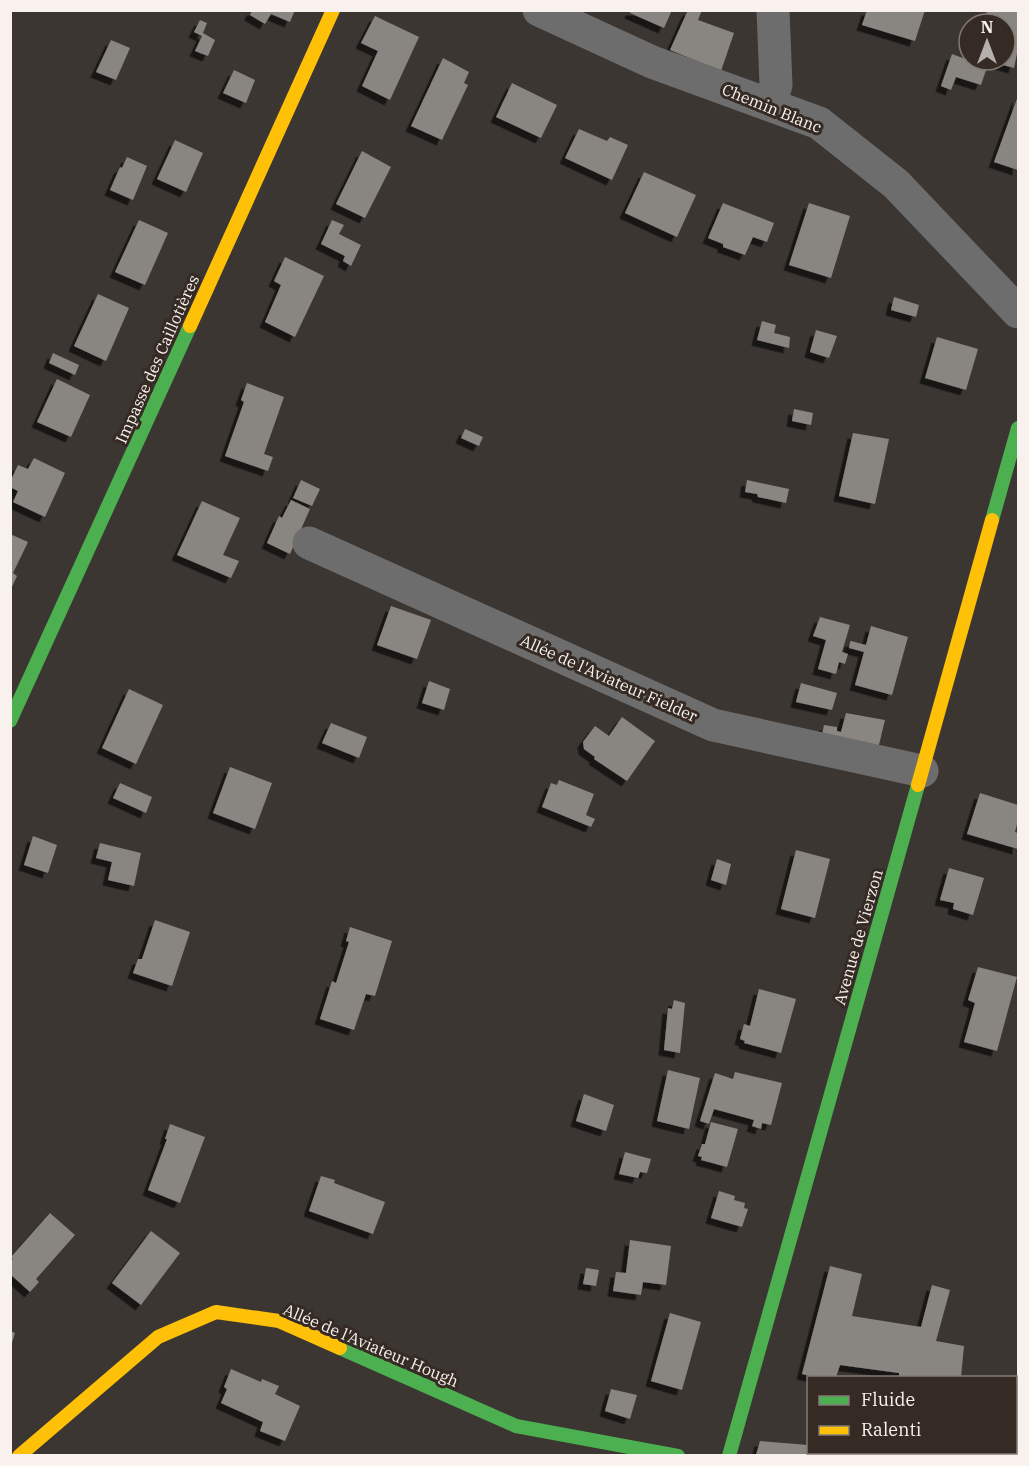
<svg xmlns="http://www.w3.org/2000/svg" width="1029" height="1466" font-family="'IBM Plex Serif',serif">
<defs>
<filter id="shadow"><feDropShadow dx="-5.5" dy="5.5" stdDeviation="0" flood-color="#0009"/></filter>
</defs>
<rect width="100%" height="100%" fill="#3b3632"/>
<!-- building -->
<path fill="#898581" filter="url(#shadow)" d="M252,10H295L290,22L271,14L265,24L250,15Z
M631,10H672L664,28L630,13Z
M688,10H702L698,20L734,33L721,71L670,50Z
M867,10H925L915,41L862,25Z
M987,10H1018V49L1014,68L989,61L1005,60V24H984Z
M375,16L419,37L390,100L362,86L378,51L361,43Z
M200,20L207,23L203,33L215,40L208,56L195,51L202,36L194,32Z
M111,40L130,48L116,80L96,72Z
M952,54L987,67L981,85L956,77L951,90L941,86Z
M443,58L469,72L464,83L468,85L442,140L411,126Z
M234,70L255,80L246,103L223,93Z
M512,83L557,105L541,138L496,117Z
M1018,96V170L994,162Z
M579,129L607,141L610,137L628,145L612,180L565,158Z
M175,140L203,153L186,192L157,179Z
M362,151L391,167L365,218L336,204Z
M127,157L147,166L133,200L110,190L120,167L122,168Z
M644,172L696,195L677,237L625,213Z
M723,203L774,223L767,242L753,237L745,255L723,247V244L708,238Z
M809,203L850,216L831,278L789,265Z
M139,220L168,233L145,285L115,272Z
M332,220L344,225L339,234L361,245L351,266L343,261L345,256L321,244Z
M285,257L324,276L295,337L265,322L281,285L274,281Z
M98,294L129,308L106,361L74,346Z
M894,297L919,305L916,317L891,310Z
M762,321L776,325L774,333L790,337L789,348L757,340Z
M816,330L837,336L829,358L810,352Z
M937,337L978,349L966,390L925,378Z
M53,353L79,365L75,375L49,363Z
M57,379L90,395L71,437L37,422Z
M247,383L284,397L264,454L273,457L268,471L225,456L244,402L241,400Z
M794,409L813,413L811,425L792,421Z
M465,429L483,437L479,446L461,438Z
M853,433L889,439L875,504L839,496Z
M34,458L65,473L45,517L13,502L18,491L10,487V482L18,465L28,469Z
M301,480L320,489L312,506L293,498Z
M747,480L789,489L786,503L758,497L757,494L745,492Z
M291,500L310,509L290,554L267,543L279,516L282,518Z
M202,501L240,518L223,555L239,561L231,578L177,555Z
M10,534L28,542L13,573L17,576L10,591Z
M391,606L431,620L417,659L377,645Z
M820,617L850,625L842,652L848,654L845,664L839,662L836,674L818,669L826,640L813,636Z
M871,626L908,637L892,695L855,685L864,652L849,648L850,642L851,641L866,645Z
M429,681L450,689L444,710L422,703Z
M801,683L837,693L832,710L796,702Z
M129,689L163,705L136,764L102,748Z
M846,713L885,720L878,749L821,740L824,725L837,727V731L841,732Z
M622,717L655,741L627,781L594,759L595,757L584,749L583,742L595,726L609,736Z
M331,723L367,737L359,758L322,743Z
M230,767L272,783L255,829L213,813Z
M559,780L594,794L586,815L595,819L591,827L542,807L551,783L557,785Z
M120,783L152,797L146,813L113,798Z
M980,793L1018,805V820L1015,832L1018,833V849L967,834Z
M33,836L57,845L48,873L24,865Z
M100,843L141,853L134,886L108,880L112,862L96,858Z
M796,850L830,859L815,918L781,909Z
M717,859L731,864L726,885L711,880Z
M949,868L984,878L973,915L953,909L954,903L940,900Z
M155,920L190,932L172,986L133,973L138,959H142Z
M350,927L392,941L375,996L366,994L354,1030L320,1019L332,981L336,983L349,942L346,941Z
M978,967L1017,977L997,1051L964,1042L975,1003L968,1000Z
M759,989L796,999L781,1053L744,1043L745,1041L740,1039L744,1024L750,1026Z
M674,1000L685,1003L680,1053L664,1050L668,1008L672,1009Z
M668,1070L700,1078L689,1129L657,1121Z
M735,1072L782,1083L771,1125L762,1123L761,1129L752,1126L754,1120L714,1109L709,1124L700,1121L715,1073L733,1079Z
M584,1094L614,1105L606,1131L576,1121Z
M711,1122L738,1129L727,1167L701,1160L702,1157L698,1156L702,1144H705Z
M170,1124L205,1137L180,1203L148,1190L167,1139H165Z
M625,1152L651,1159L647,1173L640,1172L638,1178L619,1174Z
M321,1176L335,1180L334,1183L385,1202L373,1234L309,1211Z
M719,1191L735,1196L734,1200L745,1203L744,1208L748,1209L742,1227L711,1218Z
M50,1213L75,1235L36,1279L39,1282L30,1292L10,1274V1262L13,1259L11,1257Z
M151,1231L180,1253L141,1305L112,1283Z
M630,1240L671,1246L666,1285L643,1282L641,1295L613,1291L616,1272L626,1273Z
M830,1266L862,1274L852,1316L921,1327L932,1285L950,1290L936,1341L964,1346L961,1377H899V1373L840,1365L836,1377H815L802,1374Z
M586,1268L599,1270L596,1286L583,1284Z
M670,1313L701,1322L682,1390L651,1381Z
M10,1331L15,1333L11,1346H10Z
M231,1369L261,1382L262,1379L279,1386L275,1394L300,1406L285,1441L260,1431L263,1422L221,1403L227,1389L224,1387Z
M611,1389L637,1395L630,1419L605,1411Z
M760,1441L808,1445V1452H873V1455H756Z
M890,1452H921V1455H890Z"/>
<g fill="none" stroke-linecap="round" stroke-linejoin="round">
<!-- street -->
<path stroke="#6d6d6e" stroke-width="33" d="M539,10L652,62L819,123L896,184L1018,312
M770,105L776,85L773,10
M309,543L713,725L922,771"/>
<!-- fast -->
<path stroke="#4caf50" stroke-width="14" d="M992,520L1018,428
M10,721L190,326
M340,1348L516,1426L678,1456
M729,1456L918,785"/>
<!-- slow -->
<path stroke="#ffc107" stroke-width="14" d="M190,326L333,10
M918,785L992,520
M19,1456L158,1337L216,1312L279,1321L340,1348"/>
</g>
<g text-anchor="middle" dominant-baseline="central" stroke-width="6" stroke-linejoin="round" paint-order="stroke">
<!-- street labels -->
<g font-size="16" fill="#f8f1ed" stroke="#352b24">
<text transform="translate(772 108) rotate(22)">Chemin Blanc</text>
<text transform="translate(157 359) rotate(-66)">Impasse des Caillotières</text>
<text transform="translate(609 678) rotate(24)">Allée de l'Aviateur Fielder</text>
<text transform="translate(858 937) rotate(-74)">Avenue de Vierzon</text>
<text transform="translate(371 1345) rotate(23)">Allée de l'Aviateur Hough</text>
</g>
</g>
<!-- border -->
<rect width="1029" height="1466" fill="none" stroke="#f8f1ed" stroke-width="24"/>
<!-- legend -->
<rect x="807" y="1376" width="210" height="78" fill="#352b24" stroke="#837a74" stroke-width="1.5"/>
<rect x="819" y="1396" width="30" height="9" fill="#4caf50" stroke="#837a74" stroke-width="1.5"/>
<text x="861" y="1406" font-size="18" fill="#f8f1ed">Fluide</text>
<rect x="819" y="1426" width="30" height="9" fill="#ffc107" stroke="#837a74" stroke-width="1.5"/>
<text x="861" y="1436" font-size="18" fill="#f8f1ed">Ralenti</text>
<!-- north arrow -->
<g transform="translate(987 42)"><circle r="28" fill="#352b24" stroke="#837a74" stroke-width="1.5"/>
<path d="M0-4.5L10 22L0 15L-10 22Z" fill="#b6b0ac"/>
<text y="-9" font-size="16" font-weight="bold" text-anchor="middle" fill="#f8f1ed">N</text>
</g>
</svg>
